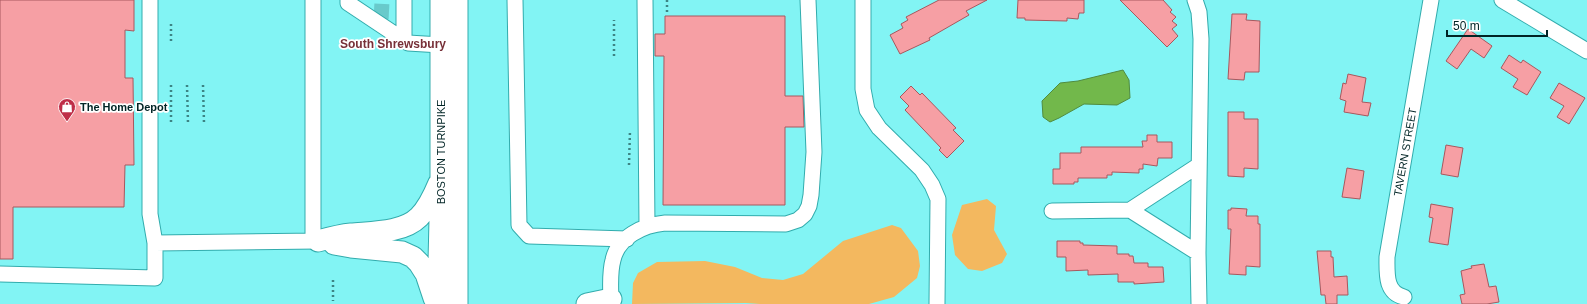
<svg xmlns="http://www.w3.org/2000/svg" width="1587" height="304" font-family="Helvetica,sans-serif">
<rect width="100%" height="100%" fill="#82f4f4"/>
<!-- green -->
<path fill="#f3b85f" d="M987,199L996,206L994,230L1007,254L1002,263L982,271L968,269L955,255L952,235L962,205Z
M892,225L901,228L918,251L920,266L917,278L894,297L869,304H760L746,303L632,304L633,283L638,273L657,262L705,261L735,267L762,278L783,280L803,274L843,241Z"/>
<!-- water -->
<path fill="#72b84b" stroke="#508c40" d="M1123,70L1129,80L1130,98L1117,105L1084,104L1059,118L1050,122L1043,117L1042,101L1060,83L1078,81Z"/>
<!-- building -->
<path fill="#f69fa4" stroke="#a7585e" d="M0,0H134V31L125,30V78H133L134,165H125L124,207H13V259H0Z
M939,0H987L966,11L969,15L929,38L930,40L900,54L890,35L903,28L901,24L908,20L906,17Z
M1018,0H1084V13H1079L1078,19L1067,18V21L1025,20V18H1017Z
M1120,0H1163L1172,10L1170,12L1176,17L1172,21L1177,25L1172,29L1178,36L1167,47Z
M1232,14H1247L1246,20L1260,21L1259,72H1245L1244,80L1228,79Z
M665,16H785V96H803L804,127H785V205H663L664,56H655V34H665Z
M1468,29L1492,46L1484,58L1471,49L1457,69L1446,61Z
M1509,55L1521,63L1523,60L1541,72L1527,95L1513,87L1518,79L1501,68Z
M1348,74L1366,78L1362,102L1371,103L1368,116L1344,112L1346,101L1340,99L1343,83L1346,84Z
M1559,83L1585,98L1569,124L1557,117L1564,106L1550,98Z
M911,86L920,95L922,93L956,128L953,130L964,141L947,158L939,150L941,148L905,110L909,106L900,97Z
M1228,112H1244V119H1258V169L1244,168V177L1228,176Z
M1147,135H1157V142H1172V158H1158L1157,166L1143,164V169H1139V173L1112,172V175H1107V178H1078V182H1074V184H1053V169H1060V153H1081V147H1143L1142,141H1147Z
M1446,145L1463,148L1458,177L1441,174Z
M1347,168L1364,171L1360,199L1342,197Z
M1431,204L1453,208L1448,245L1429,242L1433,218L1429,217Z
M1231,208L1247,209L1246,216H1258V224H1260V267L1246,266V275L1229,274L1231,229H1228V210H1231Z
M1057,241H1080V243H1083V245L1117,246V254H1129V256H1133L1134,263H1148V267H1163L1164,282L1134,284V282H1118V274L1088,275V270L1066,271V257H1057Z
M1317,251H1331V257H1333L1334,277L1347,276L1348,295H1337V304H1326L1325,295H1321Z
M1484,264L1489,287L1496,286L1499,302L1487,304H1462L1460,295L1465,294L1461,271L1472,268L1471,266Z"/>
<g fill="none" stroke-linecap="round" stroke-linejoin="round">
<!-- minor-tunnel -->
<path stroke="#68cacb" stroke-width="15" stroke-dasharray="15 8" stroke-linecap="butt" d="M374,11L393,12"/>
<defs>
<path id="minor" d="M150,0V214L155,243
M348,0V3L408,43L441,45
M515,0L519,225L529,236L627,239
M645,0L647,226
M863,0V89L867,110L879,128L922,170L932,185L938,199L937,304
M1195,0L1199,12L1201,39L1198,253L1199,304
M1502,0L1587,51
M404,39V0
M1130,210L1198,253
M1052,211L1130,210L1199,165
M313,241V0
M0,274L155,278V243L318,241
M1404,297C1385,293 1387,273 1387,257L1431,0
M611,304C611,290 609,274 613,260C618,237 643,225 665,223L786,224L798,220L805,214L809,206L811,195L814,152L808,0"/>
<path id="highway" d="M457,0V304
M318,241C329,238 340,235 351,234C372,232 403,233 419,217C428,208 434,195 439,183
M334,244L351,247L402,252L413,257L419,263L426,274L434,298
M438,304L441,177V0
M587,304L611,299"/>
</defs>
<!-- minor casing -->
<use href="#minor" stroke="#32acad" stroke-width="17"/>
<!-- highway casing -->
<use href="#highway" stroke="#32acad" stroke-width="23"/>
<!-- path -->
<path stroke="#3c8484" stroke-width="2.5" stroke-dasharray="2 3" stroke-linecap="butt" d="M667,12V0
M171,24V43
M614,56V20
M171,85V123
M187,85L188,123
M203,85L204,123
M629,165L630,130
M333,280V301"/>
<!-- minor -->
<use href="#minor" stroke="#fff" stroke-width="15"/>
<!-- highway -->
<use href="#highway" stroke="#fff" stroke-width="21"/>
</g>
<!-- icons -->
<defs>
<symbol id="shop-pin" viewBox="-11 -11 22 30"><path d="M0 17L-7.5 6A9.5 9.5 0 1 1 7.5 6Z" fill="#bf2e48" stroke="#fff"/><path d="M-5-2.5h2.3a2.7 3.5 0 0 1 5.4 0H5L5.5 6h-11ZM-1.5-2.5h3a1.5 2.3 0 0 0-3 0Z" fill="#fff"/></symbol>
</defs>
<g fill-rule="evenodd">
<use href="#shop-pin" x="57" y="97" width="20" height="27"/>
</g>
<g text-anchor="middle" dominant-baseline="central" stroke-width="3.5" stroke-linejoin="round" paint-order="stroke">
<!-- poi labels -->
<g font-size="11" font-weight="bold" fill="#002425" stroke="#fff" text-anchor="start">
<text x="80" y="107">The Home Depot</text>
</g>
<!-- street labels -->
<g font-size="11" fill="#002425" stroke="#fff">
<text transform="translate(441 152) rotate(-90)">BOSTON TURNPIKE</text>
<text transform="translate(1405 152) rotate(-80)">TAVERN STREET</text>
</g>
<!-- neighbourhood labels -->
<g font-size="12" font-weight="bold" fill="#773038" stroke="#fff">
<text x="393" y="44">South Shrewsbury</text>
</g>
</g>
<!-- scale -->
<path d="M1447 30v6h100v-6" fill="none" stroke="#002425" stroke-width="2"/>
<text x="1453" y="30" font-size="12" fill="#002425" stroke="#ffffff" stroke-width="3" paint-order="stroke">50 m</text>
</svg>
